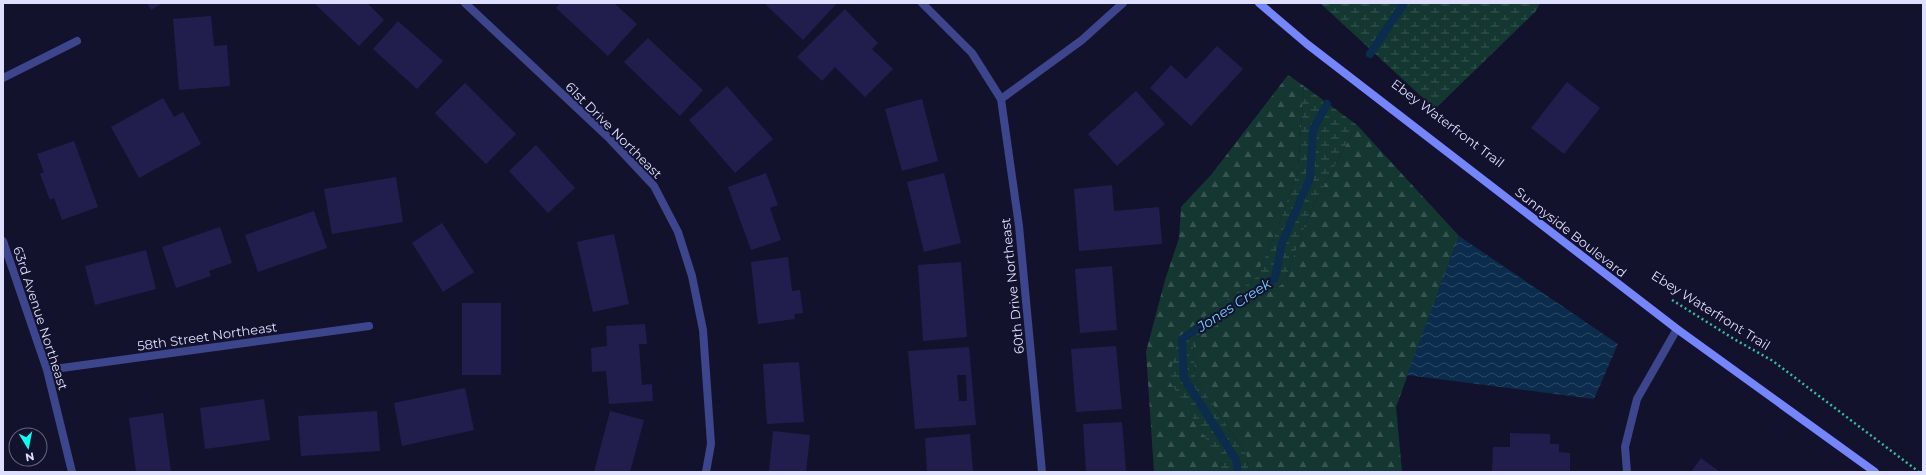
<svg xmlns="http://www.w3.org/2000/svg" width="1926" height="475" font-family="Montserrat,sans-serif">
<defs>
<pattern id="forest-firs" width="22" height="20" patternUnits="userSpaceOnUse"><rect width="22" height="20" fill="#153731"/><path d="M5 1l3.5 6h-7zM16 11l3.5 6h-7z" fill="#375450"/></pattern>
<pattern id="wetland-marsh" width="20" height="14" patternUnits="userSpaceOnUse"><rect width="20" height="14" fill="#153731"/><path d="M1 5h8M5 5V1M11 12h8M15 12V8" fill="none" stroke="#375450"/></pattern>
<pattern id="water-waves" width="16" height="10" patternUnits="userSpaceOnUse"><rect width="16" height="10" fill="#0b2c4c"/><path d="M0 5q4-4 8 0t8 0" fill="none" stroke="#2e4a67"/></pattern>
</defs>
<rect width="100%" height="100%" fill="#13122d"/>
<!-- forest -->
<path fill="url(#forest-firs)" d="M1288,75L1304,86L1298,170L1275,235L1256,277L1178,338L1220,461L1221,472H1154L1146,352L1165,280L1179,238L1181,207L1211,175Z
M1357,125L1459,236L1396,407L1402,472H1249L1246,454L1195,378L1193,340L1284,283L1311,209Z"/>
<!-- wetland -->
<path fill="url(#wetland-marsh)" d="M1320,3H1540L1536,11L1435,109Z
M1304,86L1357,125L1311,209L1284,283L1193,340L1195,378L1246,454L1249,472H1221L1220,461L1169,380L1178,338L1256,277L1275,235L1298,170Z"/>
<!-- water -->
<path fill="url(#water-waves)" d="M1459,236L1618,344L1594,399L1407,375Z"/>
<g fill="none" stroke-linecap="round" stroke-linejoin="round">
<!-- stream -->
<path stroke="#0b2c4c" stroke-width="8" d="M1370,54L1404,3
M1238,472L1236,460L1184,378L1182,339L1275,278L1282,243L1310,178L1313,130L1327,104"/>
</g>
<!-- building -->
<path fill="#211e4e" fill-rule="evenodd" d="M147,3H163L151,10Z
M314,3H367L384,20L359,46Z
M560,3H614L637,24L608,56L556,8Z
M764,3H835L836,4L803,40Z
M845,9L878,43L872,49L893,69L865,97L835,67L822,81L797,57Z
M211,16L214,46L227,45L230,86L179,90L173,19Z
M398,21L443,61L417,89L373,49Z
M648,38L703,90L680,116L624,62Z
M1217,46L1243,69L1191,126L1150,88L1171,65L1186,79Z
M1567,82L1600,108L1564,154L1531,128Z
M465,83L516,134L486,164L435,113Z
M727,86L773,139L735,173L689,120Z
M1136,91L1165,124L1117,166L1088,134Z
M163,98L174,117L183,112L201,144L139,178L111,127Z
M922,99L938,161L902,171L885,109Z
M74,141L98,207L62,220L54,198L50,200L40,174L44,172L37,154Z
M536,145L575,188L548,213L509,171Z
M766,173L778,205L770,208L781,240L751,250L728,187Z
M944,173L961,243L924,252L907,182Z
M396,177L403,222L332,234L324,189Z
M1112,185L1114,211L1159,207L1162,244L1079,251L1074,189Z
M314,211L327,248L258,272L245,235Z
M442,223L474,272L443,292L412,243Z
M220,227L232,263L209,271L211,276L176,288L162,247Z
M614,234L629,304L593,312L577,242Z
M146,250L156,289L95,305L85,266Z
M788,257L792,291L800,290L803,313L794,314L795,319L758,324L751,262Z
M961,262L967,337L923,341L918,265Z
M1112,266L1117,330L1080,333L1075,269Z
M462,303H501V375H462Z
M645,324L647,344H639L642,385L652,384L653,401L609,404L606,371L592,372L591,348L607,346L606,326Z
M1116,346L1122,409L1076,412L1071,349Z
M969,347L976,425L915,429L908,351ZM957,375H966L967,401H959Z
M799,362L804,422L767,424L763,364Z
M465,388L474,430L402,446L394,403Z
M264,399L270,440L205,449L200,408Z
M377,411L380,451L301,456L298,416Z
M610,411L644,420L630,472H594Z
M163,413L171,472H136L129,418Z
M1122,422L1126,472H1086L1083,424Z
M773,431L810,435L806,472H769Z
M1510,433L1550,434V444H1559V452L1570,453V472H1492L1493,447H1510Z
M970,434L973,472H927L925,438Z
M1701,458L1720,472H1691Z"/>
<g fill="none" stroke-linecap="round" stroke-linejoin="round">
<!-- path -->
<path stroke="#31bfa3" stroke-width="2.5" stroke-dasharray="2 3" stroke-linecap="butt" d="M1672,300L1734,339L1773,361L1919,472"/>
<!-- street -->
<path stroke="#3d458c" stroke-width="8" d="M465,3L608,137L654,186L678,232L692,276L703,330L711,444L706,472
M922,3L972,53L1001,99L1019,226L1042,472
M3,78L77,41
M1001,99L1082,40L1123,3
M3,241L47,370L72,472
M47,370L369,326
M1627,472L1625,447L1637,399L1677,329"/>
<!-- secondary -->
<path stroke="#7584ff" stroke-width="8" d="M1259,3L1307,44L1677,329L1875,472"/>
</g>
<g text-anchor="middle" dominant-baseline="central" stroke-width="4" stroke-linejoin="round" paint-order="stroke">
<!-- street labels -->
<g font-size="13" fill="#dedfff" stroke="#13122d">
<text transform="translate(1448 123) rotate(37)">Ebey Waterfront Trail</text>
<text transform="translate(614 130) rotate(45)">61st Drive Northeast</text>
<text transform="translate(1571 232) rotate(38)">Sunnyside Boulevard</text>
<text transform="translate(1012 286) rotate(-96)">60th Drive Northeast</text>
<text transform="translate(1711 310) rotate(32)">Ebey Waterfront Trail</text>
<text transform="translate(41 318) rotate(72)">63rd Avenue Northeast</text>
<text transform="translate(207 336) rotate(-8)">58th Street Northeast</text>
</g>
<!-- water labels -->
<g font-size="14" font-style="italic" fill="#6ccfff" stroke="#13122d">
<text transform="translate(1234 305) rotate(-33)">Jones Creek</text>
</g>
</g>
<!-- border -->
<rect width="1926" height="475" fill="none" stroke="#dedfff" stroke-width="8"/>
<!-- north arrow -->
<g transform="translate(28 447) rotate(170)"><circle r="19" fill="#13122d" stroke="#646481"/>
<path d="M0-3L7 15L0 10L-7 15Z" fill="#0bfef5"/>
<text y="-6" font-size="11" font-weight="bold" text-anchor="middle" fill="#dedfff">N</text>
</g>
</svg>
